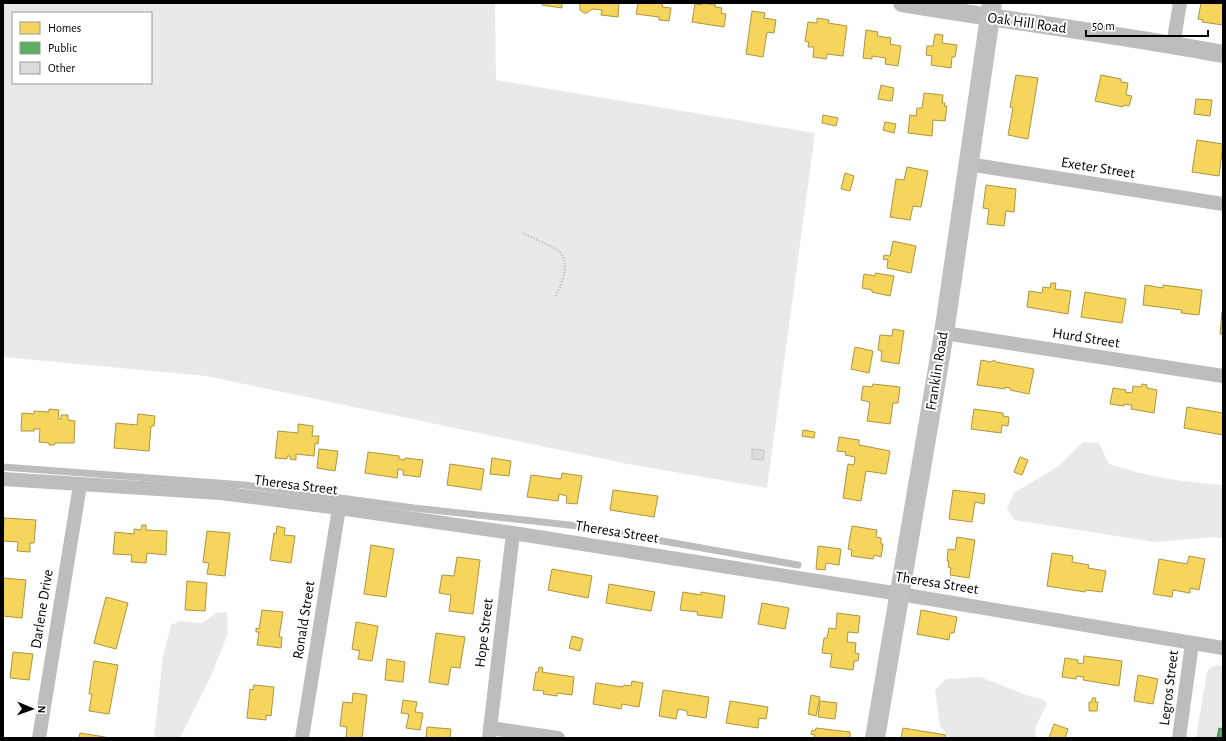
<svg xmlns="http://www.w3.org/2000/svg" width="1226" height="741" font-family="'Alegreya Sans',sans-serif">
<rect width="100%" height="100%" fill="#fff"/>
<!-- green -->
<path fill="#e9e9e9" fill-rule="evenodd" d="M3,3H495L496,80L815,133L767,488L628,464L206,376L3,357ZM13,13H151V83H13Z
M1083,442L1099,443L1109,464C1148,477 1182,482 1223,485V539L1215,537L1155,542L1014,520L1007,508L1014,493L1059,466Z
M227,612L228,633L212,674L180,738H154L163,656L171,625L180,621L202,623L216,613Z
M1217,665L1223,666V729H1218L1217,738H1196L1207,672L1210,668Z
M980,677L1029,696L1042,699L1047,703L1036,726L1035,738H950L940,726L935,690L946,679Z"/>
<!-- homes -->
<path fill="#f6d55c" stroke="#ac9540" d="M543,3H562V8L542,5Z
M580,3H619L618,17L601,15L602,10L592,9L587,13H584L580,10Z
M638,3H663L662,7L671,8L669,21L659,20V17L636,14Z
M703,3L716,5L715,7L722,8L721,13L726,14L724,27L692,22L695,4L702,5Z
M1201,3H1223V25L1202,22L1203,20L1198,19Z
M752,11L765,13L764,18L776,20L774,33L767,32L763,57L746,54Z
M817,18L829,20L828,23L847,26L843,56L827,54L826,59L813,57L814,47H808L809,42L805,41L808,22L817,23Z
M866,30L878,32L877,36L891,38L890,44L901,46L898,66L885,64L886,58L872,56V59L863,58Z
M935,34L943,35L942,43L957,45L955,57H952L951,68L931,65L932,56L926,55L927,46H933Z
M1016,75L1038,78L1028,139L1008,135L1013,108L1010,107Z
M1101,75L1121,79V82L1128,83L1126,95L1132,96L1129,106L1124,105L1123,107L1095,101Z
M881,85L894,88L892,101L878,99Z
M924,93L943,95L942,103H945L944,106H947L945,121L933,120L932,136L908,133L910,115L916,116L917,108H922Z
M1196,99L1212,100L1210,116L1194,114Z
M823,115L838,118L836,126L822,123Z
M885,122L896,124L894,133L883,130Z
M1197,140L1223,144L1219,176L1192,172Z
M907,167L928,171L921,207L913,206L910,220L890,217L896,179L904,180Z
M845,173L854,176L850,191L841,189Z
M986,185L1016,189L1014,212L1006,211L1004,226L987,224L989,209L983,208Z
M893,241L916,246L911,273L887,268L888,260L883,259L884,255L890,256Z
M875,273L894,276L890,296L872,292V290L862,288L864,274L875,276Z
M1051,283H1056L1055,289L1071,291L1068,314L1027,307L1029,291L1042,293L1043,287L1050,288Z
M1145,285L1163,288V285L1202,290L1199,315L1181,313L1182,310L1143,305Z
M1085,292L1126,299L1122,323L1081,317Z
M1222,312L1223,313V334H1220Z
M893,329L904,331L899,364L881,361L882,351L878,350L880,335L892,336Z
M855,347L873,351L869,373L851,369Z
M981,360L991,362L994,360L996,362L1034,369L1029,394L1010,390V388L1005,387V389L977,385Z
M873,384L900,387L898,403H893L890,424L867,421L870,402L861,400L863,386L872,387Z
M1142,384L1147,385V388L1157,390L1154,413L1131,409L1132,405L1124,404V406L1110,404L1113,388L1126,390L1125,392L1132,393L1133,386L1141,387Z
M1187,407L1223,413V435L1184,428Z
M49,409L59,410L58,419H61V415H68V420L75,421L74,443H55L54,445H49V443L39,442L40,429H34V431H21L22,413L34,414V411L49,412Z
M974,409L1003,413V416L1009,417L1008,426L1002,425L1001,433L971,429Z
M138,414L155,416L154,426H151L149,451L114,448L116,423L137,425Z
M298,424L313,426L312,436H319L318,444L315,443L314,456L296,454V460L290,459V456H287V459L275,458L278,431L298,433Z
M803,430L815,432L814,438L802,436Z
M839,437L859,440V445L890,451L886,474L866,471L861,501L843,498L848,464L854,465L855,457L845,455L846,452L837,451Z
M319,449L338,451L335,471L317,468Z
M368,452L399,456V459L405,460V458L423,460L420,477L403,475V470L398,469L397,478L365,473Z
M1020,457L1028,460L1022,475L1014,472Z
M492,458L511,461L509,476L490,474Z
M450,464L484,469L481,490L447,485Z
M562,473L582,476L577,504L566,503L567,496L559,494L558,501L527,497L531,475L561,479Z
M613,490L658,496L654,517L610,510Z
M953,490L985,494L984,504L975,502L972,522L949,519Z
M4,518L36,520L34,543H30V552L17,551L18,542L3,541Z
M142,525H146V530L167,531L166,555L147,553L146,563L131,562L132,555L113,554L115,532L134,534V529L141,530Z
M277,526L285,528L284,535L295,536L291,563L270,560L274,533L276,534Z
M852,526L877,530L876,537L881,538V544H883L881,557L874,555L873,559L851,556L852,550L848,549Z
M207,531L230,533L225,576L207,574L209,563L203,562Z
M957,537L975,540L969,578L950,575L951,568L948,567L949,561H947L948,549L955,550Z
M371,545L394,549L386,597L364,594Z
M818,546L841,549L839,565L826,563L825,570L816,569Z
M1052,553L1073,556L1072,562L1089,565L1088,568L1106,571L1102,592L1086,590L1085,592L1047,586Z
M1189,556L1205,559L1199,590L1190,588V593L1173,590L1172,597L1153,594L1159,559L1187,564Z
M457,557L480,560L473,614L449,611L451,595L439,593L442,575L454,576Z
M552,569L592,576L588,598L548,590Z
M3,578L26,580L22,618L3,616Z
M187,581L207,583L205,611L185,610Z
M609,584L655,592L651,611L606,603Z
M683,592L701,595V592L725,596L722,618L697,615L698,612L680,610Z
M106,597L128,603L116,649L94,643Z
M762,603L789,608L785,629L758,624Z
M262,610L283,612L279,637H282L281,648L257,645L259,632H256V628L259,629Z
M921,610L957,617L954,633H950L949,640L917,634Z
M837,613L860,616L858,633L848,632L847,642L856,643L855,653L859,654L858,661H854L853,670L830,667L832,654L822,653L824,638H827L829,628L836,629Z
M356,622L378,626L372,661L358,659L360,651L352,649Z
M436,633L465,637L460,668L451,667L448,685L429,682Z
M572,636L583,639L580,651L569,648Z
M13,652L33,654L29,680L10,678Z
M1084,656L1122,661L1119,686L1083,680L1084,677L1077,676L1076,679L1062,677L1065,658L1078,660V663L1083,664Z
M387,659L405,662L403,682L385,680Z
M94,661L118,665L109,714L89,711L92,694H89Z
M539,667L543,668L542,672L574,677L572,695L557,693V696L543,694L544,691L533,690L536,672H538Z
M1138,675L1158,679L1153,704L1134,701Z
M632,681L643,683L639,707L622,704L621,709L593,704L596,683L623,687L624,685L631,686Z
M254,685L274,687L271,716L266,715V720L247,718L250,689L253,690Z
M663,690L709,697L706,718L687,715V711L678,709L676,719L659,716Z
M353,693L367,695L362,738H346L347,727L340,726L343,702L352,703Z
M811,695L820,697L816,716L808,714Z
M1092,698H1096L1095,702H1098L1097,711H1089V702H1092Z
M403,700L417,702L415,712L423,713L420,730L406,728L409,714L401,713Z
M730,701L768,707L766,719L759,718L758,728L726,723Z
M820,701L837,703L835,719L818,717Z
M1054,724L1068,729L1065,738H1049Z
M427,727L451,729L450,738H426Z
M816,728L850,732V738H814L815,735L811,734L812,730L815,731Z
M903,728L946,735L945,738H901Z
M80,733L105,737V738H79Z"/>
<!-- public -->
<path fill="#5aae61" stroke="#3f7a44" d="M1219,728L1223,729V738H1217Z"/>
<!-- building -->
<path fill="#dcdcdc" stroke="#c4c4c4" d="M752,449L764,450L763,460L752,459Z"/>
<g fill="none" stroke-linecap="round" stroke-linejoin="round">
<!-- path -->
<path stroke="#b8b8b8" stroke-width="2.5" stroke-dasharray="1 2" stroke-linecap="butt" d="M523,233C529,236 557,249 560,252C571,265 561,285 555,297"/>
<!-- service -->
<path stroke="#bdbdbd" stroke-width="7" d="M3,467L244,485L414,508L578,526L798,565"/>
<!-- minor -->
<path stroke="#bdbdbd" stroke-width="14" d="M1173,45L1180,3
M968,164L1223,204
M944,333L1223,376
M3,479L220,493L339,508L513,533L900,594L1223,648
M490,728L558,738
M39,738L80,485
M302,738L339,508
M489,738L513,533
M1179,738L1192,643"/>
<!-- tertiary -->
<path stroke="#bdbdbd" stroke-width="18" d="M902,3C1009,21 1116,34 1223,54"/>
<!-- secondary -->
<path stroke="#c0c0c0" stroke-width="20" d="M875,738L944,333L992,3"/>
</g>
<g text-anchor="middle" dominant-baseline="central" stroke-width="4" stroke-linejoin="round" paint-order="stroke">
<!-- street labels -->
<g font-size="15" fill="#000" stroke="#fff">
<text transform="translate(1027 23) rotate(8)">Oak Hill Road</text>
<text transform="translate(1098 168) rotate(9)">Exeter Street</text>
<text transform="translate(1086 338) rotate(9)">Hurd Street</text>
<text transform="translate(937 371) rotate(-81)">Franklin Road</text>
<text transform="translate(296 485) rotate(7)">Theresa Street</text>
<text transform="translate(617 532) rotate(9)">Theresa Street</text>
<text transform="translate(937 583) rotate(9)">Theresa Street</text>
<text transform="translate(42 609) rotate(-81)">Darlene Drive</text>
<text transform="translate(304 620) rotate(-81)">Ronald Street</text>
<text transform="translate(484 633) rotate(-83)">Hope Street</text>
<text transform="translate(1169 688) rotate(-83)">Legros Street</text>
</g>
</g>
<!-- border -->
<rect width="1226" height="741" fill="none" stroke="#000000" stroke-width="8"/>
<!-- legend -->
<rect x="12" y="12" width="140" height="72" fill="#ffffff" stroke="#999999"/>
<rect x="20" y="22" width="20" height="12" fill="#f6d55c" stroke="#999999"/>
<text x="48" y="32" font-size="12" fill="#000000">Homes</text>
<rect x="20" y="42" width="20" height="12" fill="#5aae61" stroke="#999999"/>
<text x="48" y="52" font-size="12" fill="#000000">Public</text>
<rect x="20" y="62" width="20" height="12" fill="#dcdcdc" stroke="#999999"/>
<text x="48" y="72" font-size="12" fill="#000000">Other</text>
<!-- north arrow -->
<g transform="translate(32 709) rotate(92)" stroke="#ffffff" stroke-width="3" paint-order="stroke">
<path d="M0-3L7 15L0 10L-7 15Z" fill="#000000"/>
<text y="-6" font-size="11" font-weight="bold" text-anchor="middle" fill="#000000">N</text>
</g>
<!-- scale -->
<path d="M1086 30v6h122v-6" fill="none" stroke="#000000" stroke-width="2"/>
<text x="1092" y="30" font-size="12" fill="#000000" stroke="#ffffff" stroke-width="3" paint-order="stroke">50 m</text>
</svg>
